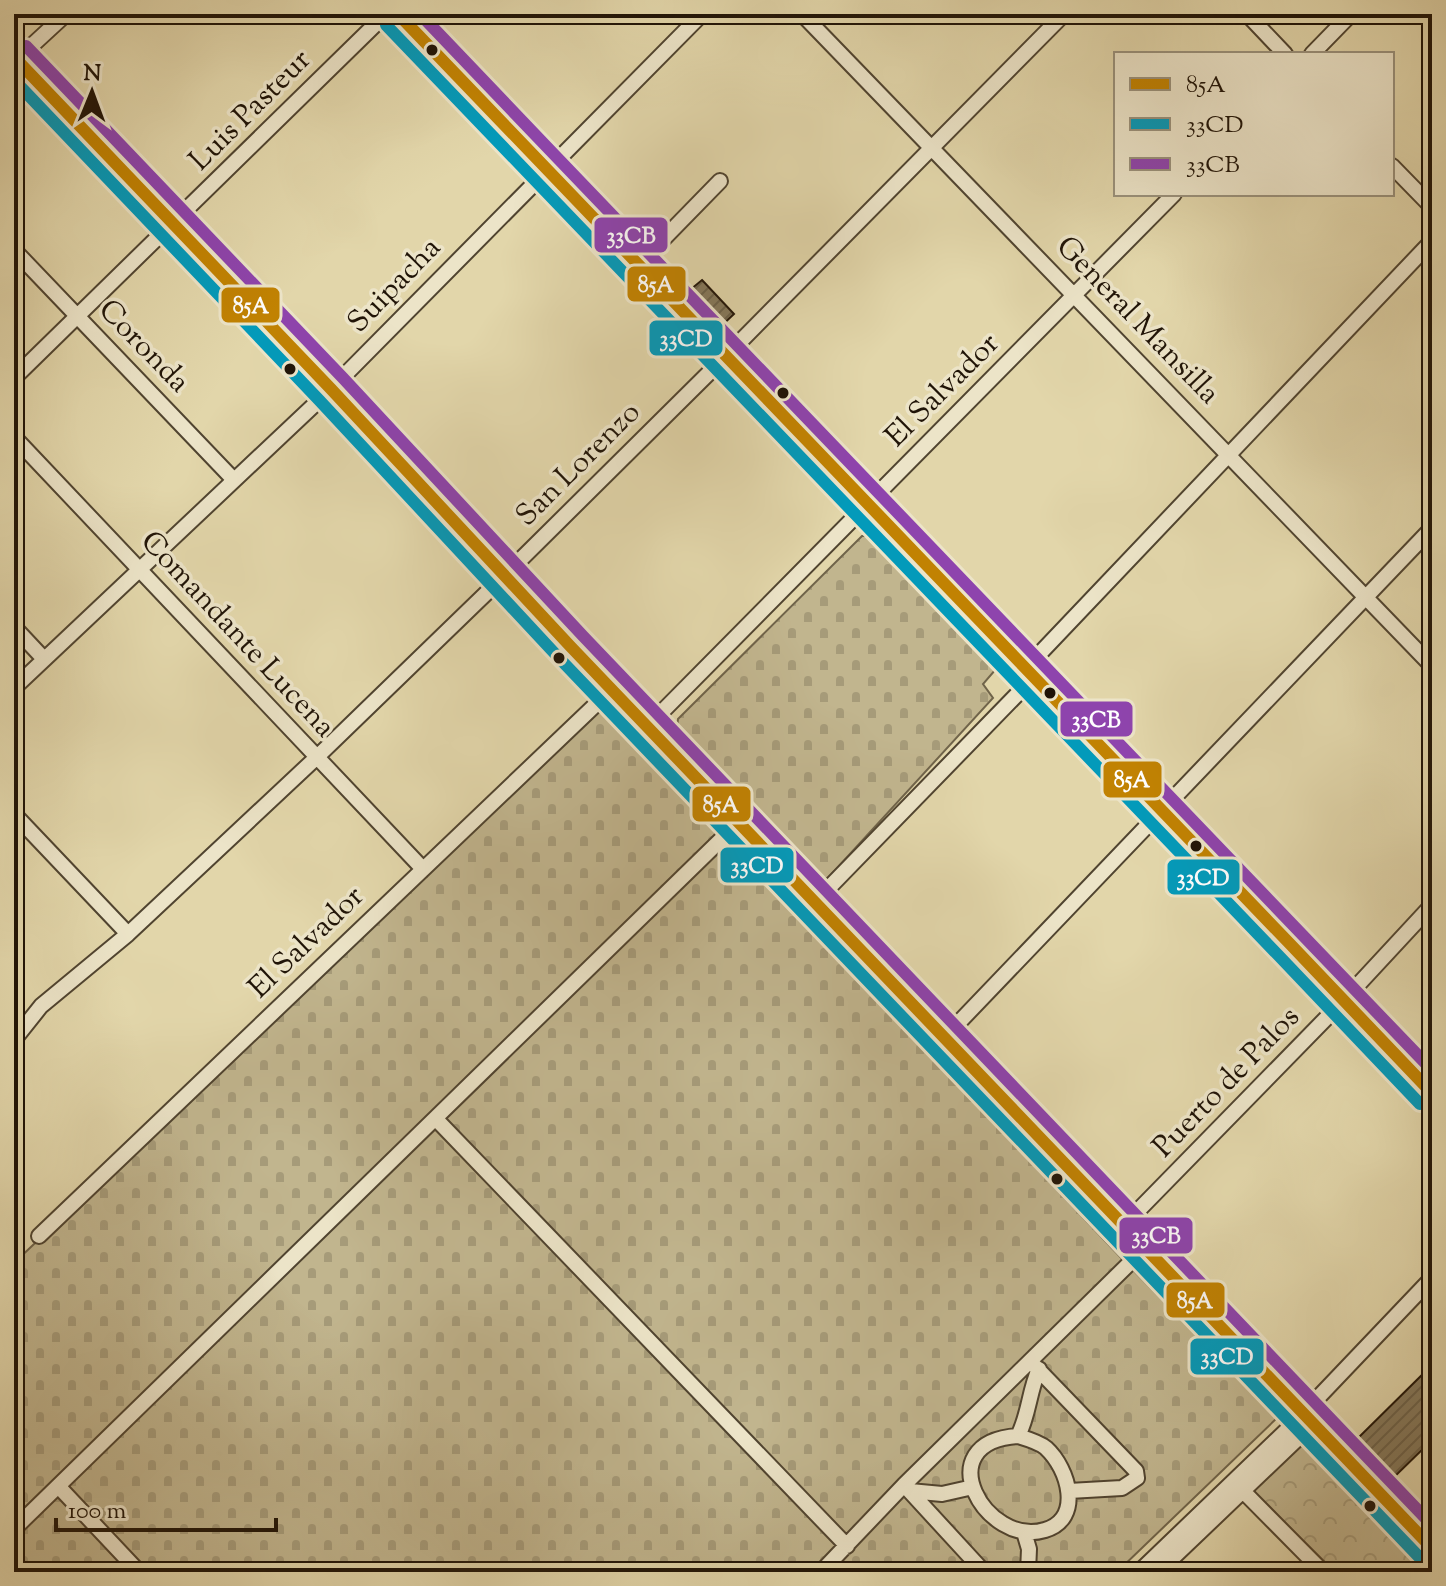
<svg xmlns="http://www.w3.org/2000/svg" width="1446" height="1586" font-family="'Sorts Mill Goudy',serif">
<defs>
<pattern id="forest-crowns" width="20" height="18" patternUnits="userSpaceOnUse" patternTransform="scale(2)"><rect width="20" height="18" fill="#c1b58e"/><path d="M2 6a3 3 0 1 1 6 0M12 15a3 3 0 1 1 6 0" fill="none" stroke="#a69b79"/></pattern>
<pattern id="cemetery-stones" width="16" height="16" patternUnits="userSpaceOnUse" patternTransform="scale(2)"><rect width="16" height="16" fill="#c1b58e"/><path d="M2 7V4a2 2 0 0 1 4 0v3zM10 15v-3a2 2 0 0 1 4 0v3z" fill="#a69b79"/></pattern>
<pattern id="building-hatch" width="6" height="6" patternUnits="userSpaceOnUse" patternTransform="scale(2)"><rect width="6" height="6" fill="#85795c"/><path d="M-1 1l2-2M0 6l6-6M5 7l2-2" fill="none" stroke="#6c624a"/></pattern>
</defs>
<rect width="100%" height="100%" fill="#e2d6aa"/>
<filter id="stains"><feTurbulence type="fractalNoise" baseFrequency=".0025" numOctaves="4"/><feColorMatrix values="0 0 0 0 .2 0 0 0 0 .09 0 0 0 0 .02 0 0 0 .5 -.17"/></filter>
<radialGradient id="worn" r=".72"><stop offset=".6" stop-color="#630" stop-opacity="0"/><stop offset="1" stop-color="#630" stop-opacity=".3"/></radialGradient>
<!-- forest -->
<path fill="url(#forest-crowns)" stroke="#70644a" stroke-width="2" d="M1311,1440L1432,1567V1572H1335L1255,1493V1489L1304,1441Z"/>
<!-- cemetery -->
<path fill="url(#cemetery-stones)" stroke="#70644a" stroke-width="2" d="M862,536H870L996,669L983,684L993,698L827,879L820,878L677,728L678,719Z
M601,708L1127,1264L1278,1417L1117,1572H14V1263Z"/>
<!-- building -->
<path fill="url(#building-hatch)" stroke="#201407" stroke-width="2" d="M702,280L734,314L718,329L685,294Z
M1432,1365V1440L1391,1480L1354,1442Z"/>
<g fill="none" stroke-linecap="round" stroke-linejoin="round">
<defs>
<path id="minor" d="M398,14L725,357L1027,667L1432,1093
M802,14L1432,666
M1247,14L1285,54
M1312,54L1351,14
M14,57L331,389L571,647L816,901L1312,1425L1432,1548
M14,62L66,14
M1392,166L1432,207
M14,250L234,480
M637,266L720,181
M14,378L386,14
M14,437L423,869
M14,627L44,659
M1027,667L1432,241
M14,688L331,389L702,14
M648,726L1174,194
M14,814L128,934
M816,901L1035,676
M944,1038L1432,528
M14,1040L41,1006L128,934L317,757L505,575L725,357L1064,14
M436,1119L847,1546
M1123,1226L1343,1001L1432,905
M39,1236L612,689
M1030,1361L1136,1471L1137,1478L1122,1488L1069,1491
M1018,1436C1028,1439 1039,1442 1046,1448C1069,1469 1083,1519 1045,1530C986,1548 926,1442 1018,1436Z
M1018,1436C1029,1415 1029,1391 1039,1369
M1236,1484L1323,1572
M904,1485L984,1572
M59,1487L139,1572
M910,1491L942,1494L973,1487
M14,1529L739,822
M1024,1532L1029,1549L1028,1572
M821,1572L904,1485L1144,1249
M1139,1572L1292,1425L1432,1278
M1158,1572L1312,1425"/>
</defs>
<!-- minor casing -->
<use href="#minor" stroke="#504430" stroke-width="18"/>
<!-- minor -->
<use href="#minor" stroke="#ece4c8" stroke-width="14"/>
<defs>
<path id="bus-1" d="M398,14C742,375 1089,732 1432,1093
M14,57L331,389L571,647L1432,1548"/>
<path id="bus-2" d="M386,25C730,386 1077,743 1420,1104
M14,80L319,400L559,658L1421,1559"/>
<path id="bus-3" d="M420,14C756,367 1096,716 1432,1070
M26,46L343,378L583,636L1432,1525"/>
</defs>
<!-- bus-1 casing -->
<use href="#bus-1" stroke="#ece4c8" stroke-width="18"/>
<!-- bus-2 casing -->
<use href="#bus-2" stroke="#ece4c8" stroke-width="18"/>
<!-- bus-3 casing -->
<use href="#bus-3" stroke="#ece4c8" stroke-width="18"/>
<!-- bus-1 -->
<use href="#bus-1" stroke="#c18202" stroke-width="12"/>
<!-- bus-2 -->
<use href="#bus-2" stroke="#039aba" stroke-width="12"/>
<!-- bus-3 -->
<use href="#bus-3" stroke="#8e44ad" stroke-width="12"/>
</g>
<!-- markers -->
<g fill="#201407" stroke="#ece4c8" stroke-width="3">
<circle cx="432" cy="50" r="7"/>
<circle cx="290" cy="369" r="7"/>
<circle cx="783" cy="393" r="7"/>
<circle cx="559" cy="658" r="7"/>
<circle cx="1050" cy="693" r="7"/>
<circle cx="1196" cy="846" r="7"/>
<circle cx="1057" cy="1179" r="7"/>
<circle cx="1370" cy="1506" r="7"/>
</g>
<g text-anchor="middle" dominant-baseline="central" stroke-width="7" stroke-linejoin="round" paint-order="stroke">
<!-- street labels -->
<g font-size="30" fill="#201407" stroke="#ece4c8">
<text transform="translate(251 111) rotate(-45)">Luis Pasteur</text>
<text transform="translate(395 286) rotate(-46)">Suipacha</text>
<text transform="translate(1137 321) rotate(46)">General Mansilla</text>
<text transform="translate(143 347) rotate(46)">Coronda</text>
<text transform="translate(943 391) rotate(-45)">El Salvador</text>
<text transform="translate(579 465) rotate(-45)">San Lorenzo</text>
<text transform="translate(237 635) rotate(47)">Comandante Lucena</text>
<text transform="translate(307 943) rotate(-44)">El Salvador</text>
<text transform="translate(1227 1083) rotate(-46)">Puerto de Palos</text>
</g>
</g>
<g stroke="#ece4c8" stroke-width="3">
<rect x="593" y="216" width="76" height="38" rx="8" fill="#8e44ad"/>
<rect x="626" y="265" width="61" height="38" rx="8" fill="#c18202"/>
<rect x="220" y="286" width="61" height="38" rx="8" fill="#c18202"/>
<rect x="648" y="319" width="76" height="38" rx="8" fill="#039aba"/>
<rect x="1059" y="700" width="75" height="38" rx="8" fill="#8e44ad"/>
<rect x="1102" y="760" width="61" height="39" rx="8" fill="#c18202"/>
<rect x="691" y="785" width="61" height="38" rx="8" fill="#c18202"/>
<rect x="719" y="846" width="76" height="38" rx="8" fill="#039aba"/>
<rect x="1166" y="858" width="75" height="38" rx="8" fill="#039aba"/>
<rect x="1118" y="1216" width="76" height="39" rx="8" fill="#8e44ad"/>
<rect x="1165" y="1281" width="61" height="38" rx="8" fill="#c18202"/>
<rect x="1189" y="1337" width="76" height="39" rx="8" fill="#039aba"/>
</g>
<g font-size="22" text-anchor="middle" font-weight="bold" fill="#fff">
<text x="631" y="243">33CB</text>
<text x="656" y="292">85A</text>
<text x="251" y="313">85A</text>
<text x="686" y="346">33CD</text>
<text x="1096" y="727">33CB</text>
<text x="1132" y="787">85A</text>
<text x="721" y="812">85A</text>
<text x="757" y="873">33CD</text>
<text x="1203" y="885">33CD</text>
<text x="1156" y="1243">33CB</text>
<text x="1195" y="1308">85A</text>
<text x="1227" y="1364">33CD</text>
</g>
<!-- margin -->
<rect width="1446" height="1586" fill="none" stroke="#e2d6aa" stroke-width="48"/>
<rect x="16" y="16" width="1414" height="1554" fill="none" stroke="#201407" stroke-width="4"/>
<rect x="24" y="24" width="1398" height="1538" fill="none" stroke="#201407" stroke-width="2"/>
<!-- legend -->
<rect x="1114" y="52" width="280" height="144" fill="#ece4c8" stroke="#9a917b" stroke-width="2"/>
<rect x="1130" y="78" width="40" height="12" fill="#c18202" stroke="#9a917b" stroke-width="2"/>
<text x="1186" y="92" font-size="24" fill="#201407">85A</text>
<rect x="1130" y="118" width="40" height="12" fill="#039aba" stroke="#9a917b" stroke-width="2"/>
<text x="1186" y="132" font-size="24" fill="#201407">33CD</text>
<rect x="1130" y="158" width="40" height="12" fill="#8e44ad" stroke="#9a917b" stroke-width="2"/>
<text x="1186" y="172" font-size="24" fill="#201407">33CB</text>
<!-- north arrow -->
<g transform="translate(92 92) rotate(1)" stroke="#ece4c8" stroke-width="6" paint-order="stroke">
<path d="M0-6L14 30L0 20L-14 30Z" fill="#201407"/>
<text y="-12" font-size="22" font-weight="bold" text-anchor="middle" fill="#201407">N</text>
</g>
<!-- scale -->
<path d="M56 1518v12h220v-12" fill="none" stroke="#201407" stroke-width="4"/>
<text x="68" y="1518" font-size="24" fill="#201407" stroke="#ece4c8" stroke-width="6" paint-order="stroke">100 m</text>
<rect width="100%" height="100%" filter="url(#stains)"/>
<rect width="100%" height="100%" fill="url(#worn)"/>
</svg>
